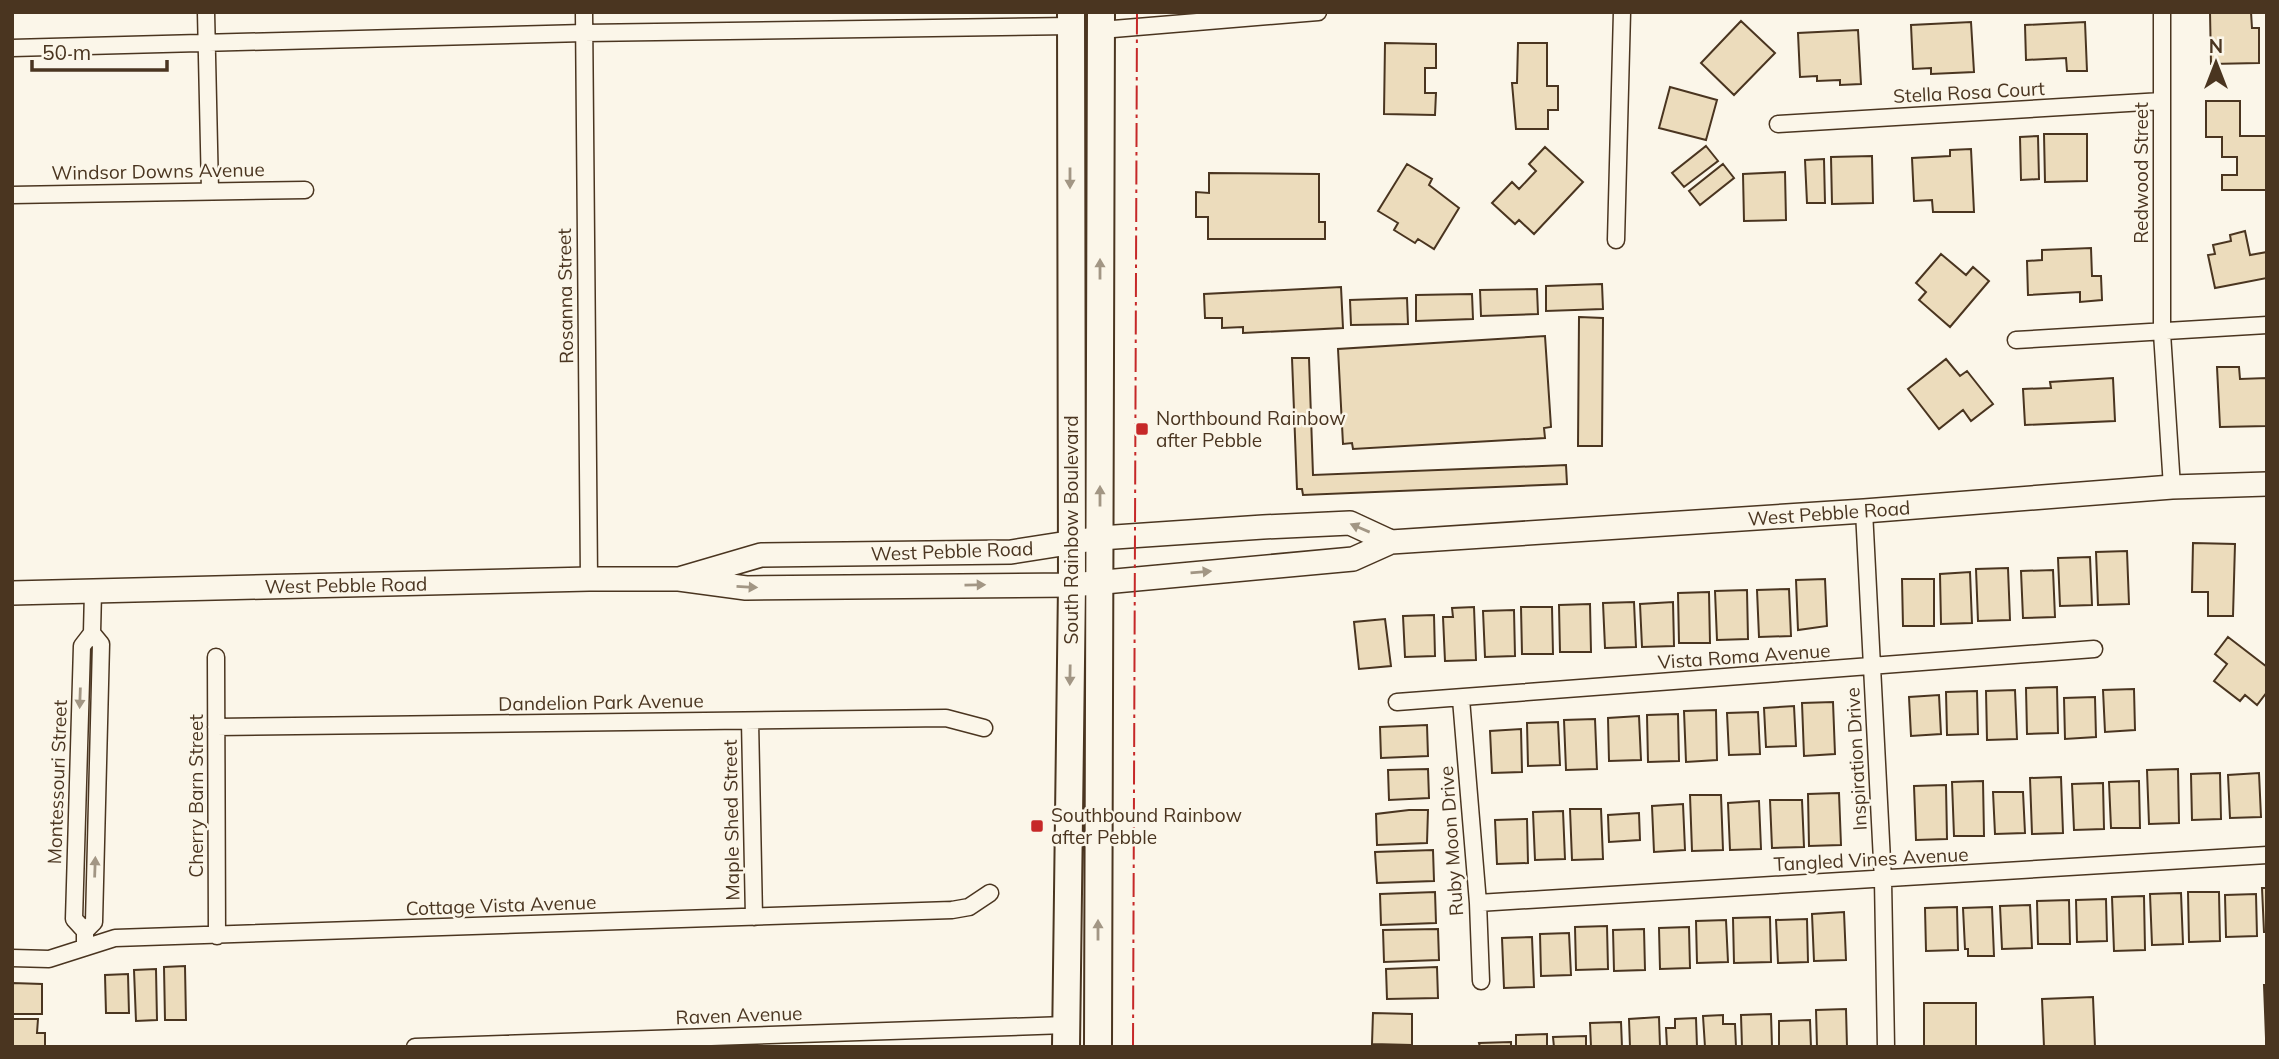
<svg xmlns="http://www.w3.org/2000/svg" width="2279" height="1059" font-family="Mulish,sans-serif">
<rect width="100%" height="100%" fill="#fbf6e9"/>
<!-- building -->
<path fill="#ecdcbc" stroke="#4a3520" stroke-width="2" d="M2210,12H2251L2252,28H2259V63L2211,64Z
M1741,21L1775,53L1734,95L1701,63Z
M1971,22L1974,72L1931,74V68L1913,69L1911,25Z
M2085,22L2087,71H2067L2066,58L2026,60L2025,25Z
M1858,30L1861,84L1840,85V80L1817,81V76L1800,77L1798,33Z
M1385,43L1436,44V68H1425V93H1436L1435,115L1384,114Z
M1518,43H1547V86H1558V110H1548V129H1516L1512,83H1517Z
M1670,87L1717,100L1706,140L1659,128Z
M2206,101H2240V136H2267V190H2222V175H2237V157H2222V137H2206Z
M2044,134H2087V181L2045,182Z
M2038,136L2039,179L2021,180L2020,137Z
M1706,146L1718,161L1684,187L1672,173Z
M1545,147L1583,182L1534,234L1519,220L1515,224L1492,203L1512,182L1519,189L1536,171L1529,164Z
M1971,149L1974,212H1933L1932,200L1914,201L1912,158L1950,156V150Z
M1872,156L1873,203L1832,204L1831,157Z
M1824,159L1825,203H1807L1805,160Z
M1407,164L1432,179L1429,185L1459,208L1434,249L1418,239L1415,243L1394,230L1398,223L1378,211Z
M1723,164L1734,178L1700,205L1689,191Z
M1785,172L1786,220L1744,221L1743,174Z
M1209,173L1319,174V222H1325V239H1208V217H1196V192L1209,193Z
M2245,231L2250,255L2267,252V278L2215,288L2208,255L2215,254L2213,245L2231,241L2230,235Z
M2091,248L2092,276H2101L2102,300L2080,302V292L2028,295L2027,261L2042,260V250Z
M1941,254L1966,275L1973,267L1989,281L1950,327L1919,300L1926,292L1916,283Z
M1602,284L1603,309L1546,311V286Z
M1341,287L1343,328L1243,333V327L1222,328V318H1205L1204,294Z
M1537,289L1538,314L1481,316L1480,290Z
M1472,294L1473,319L1416,321V295Z
M1407,298L1408,324L1351,325L1350,300Z
M1579,317L1603,318L1602,446H1578Z
M1545,336L1551,427L1544,428L1545,438L1353,449L1352,443L1343,444L1338,349Z
M1292,358H1309L1313,475L1566,465L1567,484L1303,495L1302,489H1297Z
M1946,359L1960,376L1967,371L1993,404L1971,421L1963,410L1939,429L1908,389Z
M2217,367H2239L2240,379L2267,378V426L2220,427Z
M2113,378L2115,421L2025,425L2023,389L2051,388L2050,382Z
M2193,543L2235,544L2233,616H2208V592H2192Z
M2127,551L2129,604L2098,605L2096,552Z
M2090,557L2092,605L2060,606L2058,558Z
M2008,568L2010,620L1978,621L1976,569Z
M2053,570L2055,617L2023,618L2021,571Z
M1970,572L1972,623L1941,624L1940,574Z
M1825,579L1827,626L1798,630L1796,580Z
M1902,579H1934V626H1903Z
M1789,589L1791,636L1759,637L1757,590Z
M1747,590L1748,639L1717,640L1715,591Z
M1709,592L1710,643H1679L1678,593Z
M1634,602L1636,647L1605,648L1603,603Z
M1673,602L1674,646L1642,647L1640,604Z
M1590,604L1591,652H1560L1559,605Z
M1474,607L1476,660L1445,661L1443,617H1453L1452,608Z
M1521,607H1552L1553,654H1522Z
M1514,610L1515,656L1485,657L1483,611Z
M1434,615L1435,656L1405,657L1403,616Z
M1385,619L1391,666L1359,669L1354,622Z
M2228,637L2267,667V692L2257,705L2245,695L2240,701L2214,681L2227,664L2215,654Z
M2057,687L2058,733L2027,734L2026,688Z
M2134,689L2135,730L2105,732L2103,690Z
M2015,690L2017,739L1987,740L1986,691Z
M1977,691L1978,734L1947,735L1946,692Z
M1939,695L1941,734L1911,736L1909,697Z
M2095,697L2096,737L2065,739L2064,698Z
M1833,702L1835,754L1804,756L1802,703Z
M1794,706L1796,746L1766,747L1764,708Z
M1716,710L1717,760L1686,762L1684,711Z
M1758,712L1760,754L1729,755L1727,713Z
M1678,714L1679,761L1648,762L1647,715Z
M1639,716L1641,760L1609,761L1608,718Z
M1595,719L1597,769L1566,770L1564,720Z
M1558,722L1560,765L1528,766L1527,723Z
M1427,725L1428,756L1381,758L1380,727Z
M1521,729L1522,772L1492,773L1490,731Z
M1428,769L1429,798L1389,800L1388,770Z
M2178,769L2179,823L2149,824L2147,770Z
M2220,773L2221,819L2192,820L2191,774Z
M2259,773L2261,817L2230,818L2228,775Z
M2061,777L2063,833L2032,834L2030,778Z
M1983,781L1984,836H1954L1952,782Z
M2139,781L2140,828H2111L2109,782Z
M2103,783L2104,829L2074,830L2072,784Z
M1946,785L1947,839L1916,840L1914,786Z
M1993,792H2023L2025,833L1995,834Z
M1839,793L1841,845L1809,846L1808,794Z
M1690,795H1721L1723,850L1692,851Z
M1770,800H1802L1804,847L1772,848Z
M1759,801L1761,849L1730,850L1728,803Z
M1683,804L1685,850L1654,852L1652,806Z
M1570,809H1601L1603,859L1572,860Z
M1409,810H1428L1427,843L1377,845L1376,814Z
M1563,811L1565,859L1535,860L1533,812Z
M1639,813L1640,840L1609,842L1608,815Z
M1527,819L1528,863L1497,864L1495,820Z
M1433,850L1434,881L1377,883L1375,852Z
M2262,888H2267V932H2264Z
M1435,892L1436,923L1381,925L1380,894Z
M2188,892H2219L2220,941L2189,942Z
M2181,893L2183,944L2152,945L2150,894Z
M2256,894L2257,936L2226,937L2225,895Z
M2144,896L2145,950L2114,951L2112,897Z
M2106,899L2107,941L2077,942L2076,900Z
M2069,900L2070,944H2038L2037,901Z
M2030,905L2032,948L2002,949L2000,906Z
M1957,907L1958,950L1926,951L1925,908Z
M1992,907L1994,956H1968V949H1965L1963,908Z
M1844,912L1846,960L1814,961L1812,914Z
M1770,917L1771,962L1734,963L1733,918Z
M1807,919L1808,962L1778,963L1776,920Z
M1726,920L1728,962L1697,963L1696,921Z
M1607,926L1608,969L1576,970L1575,927Z
M1689,927L1690,968L1660,969L1659,928Z
M1438,929L1439,960L1384,962L1383,930Z
M1644,929L1645,970L1614,971L1613,930Z
M1569,933L1571,975L1541,976L1540,934Z
M1532,937L1534,987L1504,988L1502,938Z
M185,966L186,1020H165L164,967Z
M1437,967L1438,998L1387,999L1386,969Z
M156,969L157,1020L136,1021L134,970Z
M128,974L129,1013H106L105,975Z
M12,983L42,984V1014H12Z
M2264,985H2267V1038H2266Z
M2093,997L2095,1047H2044L2042,999Z
M1924,1003H1976V1047H1924Z
M1846,1009L1847,1047H1817L1816,1010Z
M1373,1013L1412,1014V1045L1372,1044Z
M1771,1014L1772,1047H1742L1741,1015Z
M1723,1015V1024H1735L1736,1047H1705L1703,1016Z
M1659,1017L1660,1047H1630L1629,1019Z
M1696,1018L1697,1047H1667L1666,1028H1675V1019Z
M12,1019H38L37,1033H45V1047H12Z
M1810,1020L1811,1047H1779V1021Z
M1621,1022L1622,1047H1591L1590,1023Z
M1547,1034V1047H1516V1035Z
M1586,1036V1047H1554L1553,1037Z
M1511,1042V1047H1480L1479,1043Z"/>
<g fill="none" stroke-linecap="round" stroke-linejoin="round">
<defs>
<path id="street" d="M206,12L210,191
M584,12L589,579
M2162,12V333L2172,487
M1101,30L1318,12
M12,48L584,33L1071,26
M1778,124L2162,101
M12,195L305,190
M1616,240L1622,12
M2016,340L2267,325
M1864,511L1883,880L1886,1047
M216,657L217,936
M1461,699L1478,903L1481,981
M1397,702L2094,649
M750,721L754,917
M216,727L946,718L984,728
M1478,903L2267,855
M85,931L94,922L101,644L92,633
M85,947V931L74,919L82,646L92,633L93,591
M12,958L49,959L115,938L952,910L969,907L990,893
M415,1047L1066,1025"/>
<path id="secondary" d="M1391,542L1864,511L2172,487L2267,484
M12,593L589,579H679L746,588L1072,585L1353,559L1391,542L1350,523L1263,527L1100,538L1011,552L761,555L679,579"/>
<path id="primary" d="M1066,1047L1072,585L1071,12
M1098,1047L1101,12"/>
</defs>
<!-- street casing -->
<use href="#street" stroke="#4a3520" stroke-width="19"/>
<!-- secondary casing -->
<use href="#secondary" stroke="#4a3520" stroke-width="26"/>
<!-- primary casing -->
<use href="#primary" stroke="#4a3520" stroke-width="30"/>
<!-- street -->
<use href="#street" stroke="#fbf6e9" stroke-width="16"/>
<!-- secondary -->
<use href="#secondary" stroke="#fbf6e9" stroke-width="23"/>
<!-- primary -->
<use href="#primary" stroke="#fbf6e9" stroke-width="26"/>
<!-- power -->
<path stroke="#c62828" stroke-width="2" stroke-dasharray="24 5 3.5 5" stroke-linecap="butt" d="M1133,1047L1137,12"/>
</g>
<!-- one-way arrows -->
<defs><path id="oneway-solid" d="M-6-.8H1V-3.2L6.5 0L1 3.2V.8H-6Z" transform="scale(1.75)"/></defs>
<g fill="#a29684">
<use href="#oneway-solid" transform="translate(1070 178) rotate(90)"/>
<use href="#oneway-solid" transform="translate(1100 269) rotate(-90)"/>
<use href="#oneway-solid" transform="translate(1100 496) rotate(-90)"/>
<use href="#oneway-solid" transform="translate(1360 528) rotate(-157)"/>
<use href="#oneway-solid" transform="translate(1201 572) rotate(-5)"/>
<use href="#oneway-solid" transform="translate(975 585) rotate(-1)"/>
<use href="#oneway-solid" transform="translate(747 587) rotate(3)"/>
<use href="#oneway-solid" transform="translate(1070 675) rotate(91)"/>
<use href="#oneway-solid" transform="translate(80 698) rotate(92)"/>
<use href="#oneway-solid" transform="translate(95 867) rotate(-88)"/>
<use href="#oneway-solid" transform="translate(1098 930) rotate(-90)"/>
</g>
<!-- markers -->
<g fill="#c62828" stroke="#fbf6e9" stroke-width="2.5">
<rect x="1135" y="422" width="14" height="14" rx="3.5"/>
<rect x="1030" y="819" width="14" height="14" rx="3.5"/>
</g>
<g text-anchor="middle" dominant-baseline="central" stroke-width="5" stroke-linejoin="round" paint-order="stroke">
<!-- street labels -->
<g font-size="19" fill="#4a3520" stroke="#fbf6e9">
<text transform="translate(1969 92) rotate(-3)">Stella Rosa Court</text>
<text transform="translate(158 171) rotate(-1)">Windsor Downs Avenue</text>
<text transform="translate(2141 173) rotate(-90)">Redwood Street</text>
<text transform="translate(565 296) rotate(-91)">Rosanna Street</text>
<text transform="translate(1829 513) rotate(-4)">West Pebble Road</text>
<text transform="translate(1071 530) rotate(-90)">South Rainbow Boulevard</text>
<text transform="translate(952 551) rotate(-2)">West Pebble Road</text>
<text transform="translate(346 585) rotate(-1)">West Pebble Road</text>
<text transform="translate(1744 656) rotate(-4)">Vista Roma Avenue</text>
<text transform="translate(601 702) rotate(-1)">Dandelion Park Avenue</text>
<text transform="translate(1856 759) rotate(-93)">Inspiration Drive</text>
<text transform="translate(57 782) rotate(-88)">Montessouri Street</text>
<text transform="translate(196 796) rotate(-90)">Cherry Barn Street</text>
<text transform="translate(731 820) rotate(-91)">Maple Shed Street</text>
<text transform="translate(1451 841) rotate(-94)">Ruby Moon Drive</text>
<text transform="translate(1871 859) rotate(-3)">Tangled Vines Avenue</text>
<text transform="translate(501 905) rotate(-2)">Cottage Vista Avenue</text>
<text transform="translate(739 1015) rotate(-2)">Raven Avenue</text>
</g>
<!-- poi labels -->
<g font-size="19" fill="#4a3520" stroke="#fbf6e9" text-anchor="start">
<text x="1156" y="418">Northbound Rainbow<tspan x="1156" dy="22">after Pebble</tspan></text>
<text x="1051" y="815">Southbound Rainbow<tspan x="1051" dy="22">after Pebble</tspan></text>
</g>
</g>
<!-- border -->
<rect width="2279" height="1059" fill="none" stroke="#4a3520" stroke-width="28"/>
<!-- north arrow -->
<g transform="translate(2216 63)" stroke="#fbf6e9" stroke-width="5" paint-order="stroke">
<path d="M0-5L12 26L0 18L-12 26Z" fill="#4a3520"/>
<text y="-10" font-size="19" font-weight="bold" text-anchor="middle" fill="#4a3520">N</text>
</g>
<!-- scale -->
<path d="M32 60v10h135v-10" fill="none" stroke="#4a3520" stroke-width="3.5"/>
<text x="42" y="60" font-size="21" fill="#4a3520" stroke="#fbf6e9" stroke-width="5" paint-order="stroke">50 m</text>
</svg>
